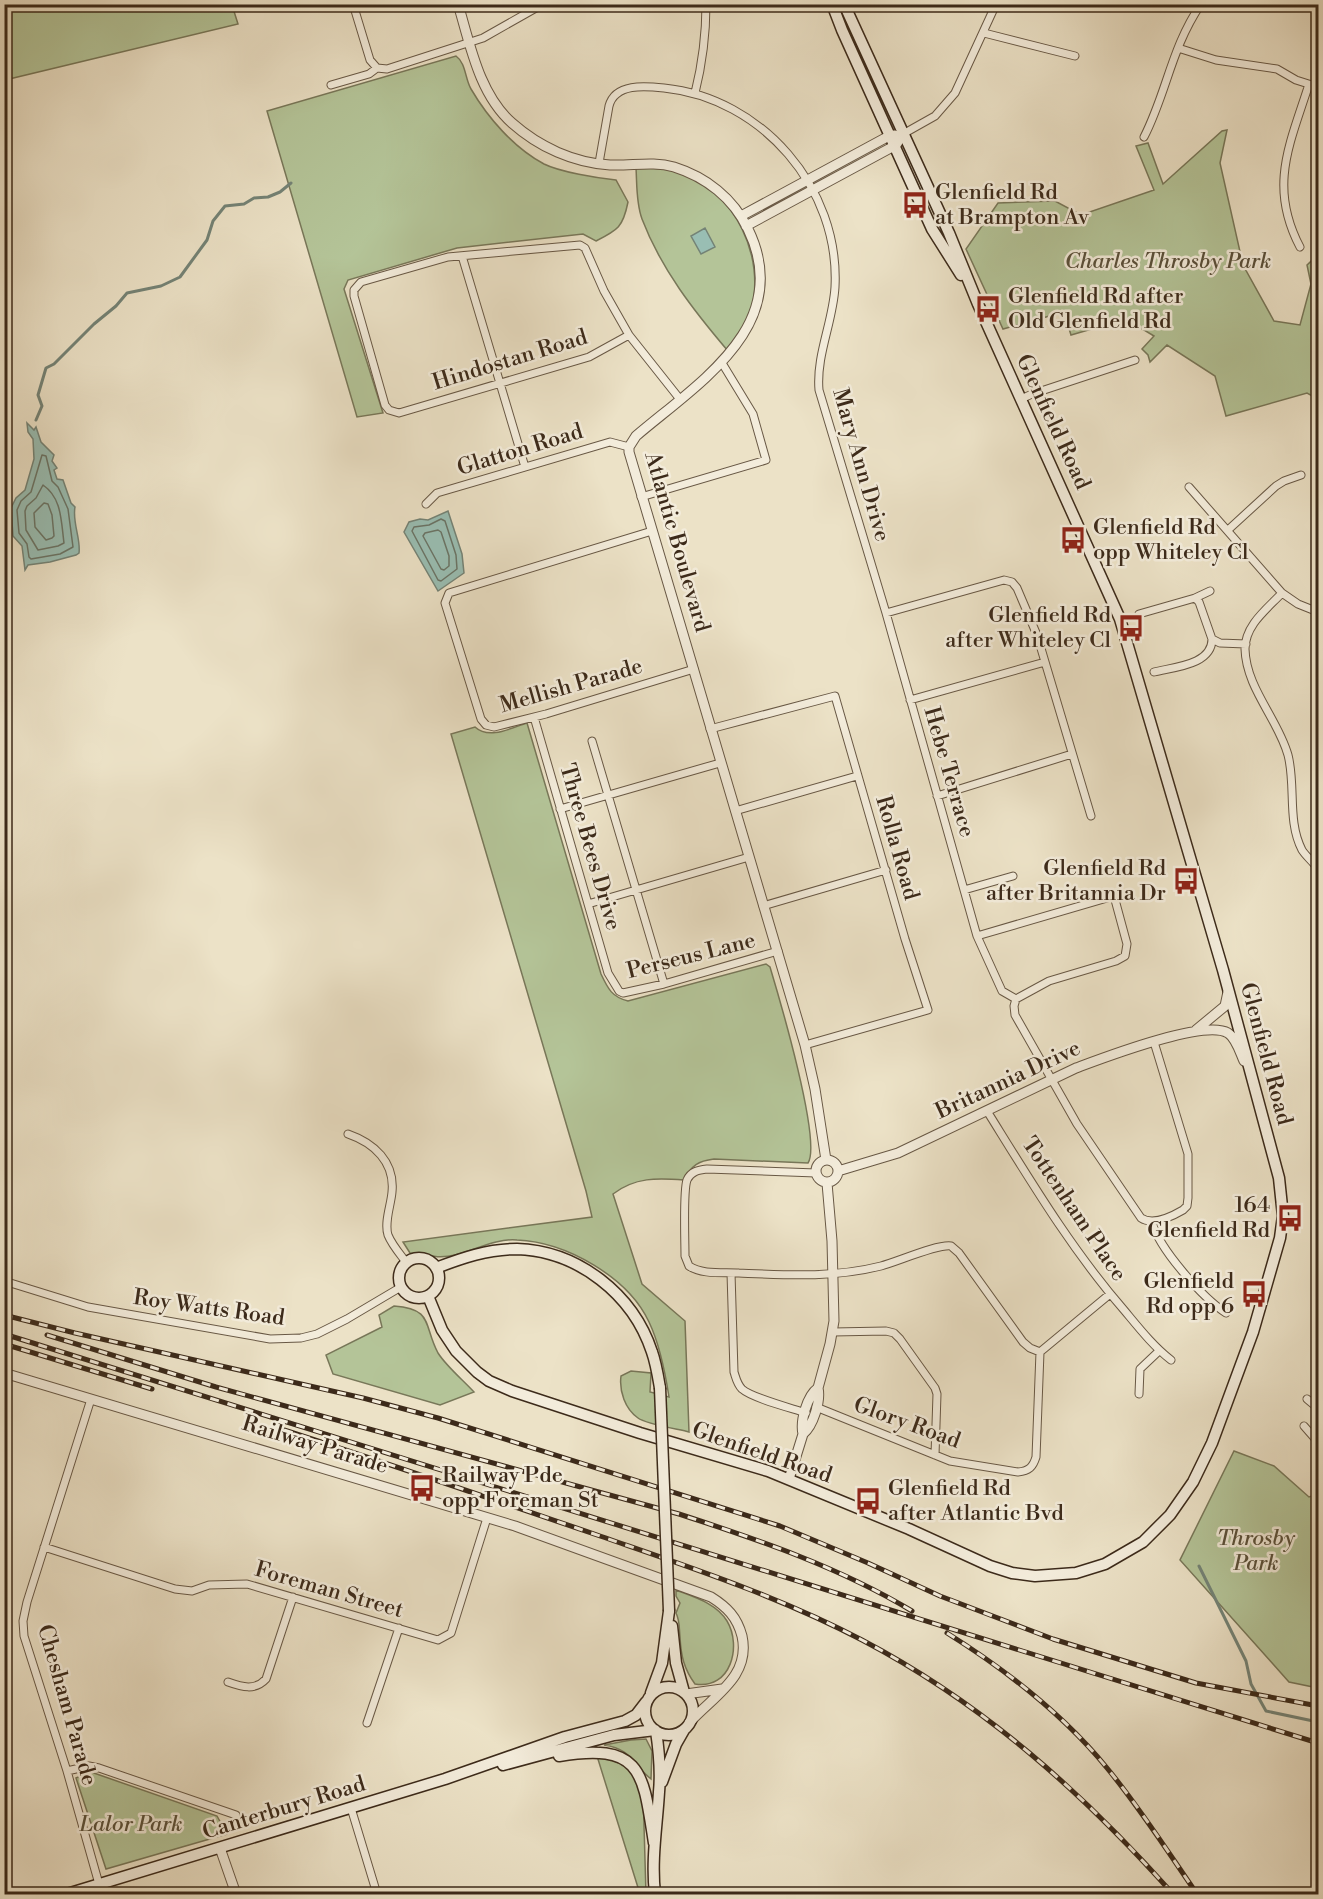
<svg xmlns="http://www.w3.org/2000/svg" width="1323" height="1899" font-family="'Libre Bodoni',serif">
<rect width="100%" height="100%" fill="#ece2c7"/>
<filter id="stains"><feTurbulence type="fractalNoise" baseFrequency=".00333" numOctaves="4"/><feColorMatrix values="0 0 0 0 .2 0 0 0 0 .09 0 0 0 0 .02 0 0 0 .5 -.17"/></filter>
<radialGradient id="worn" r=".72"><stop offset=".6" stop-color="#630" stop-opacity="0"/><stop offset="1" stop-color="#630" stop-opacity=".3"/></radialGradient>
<!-- green -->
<path fill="#b4c498" stroke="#787759" stroke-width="1.5" d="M4,5H232L238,24L5,80Z
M456,56C466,63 465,79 471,89C488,118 514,148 544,164C560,172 597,178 616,180L628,202C623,227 618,230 596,241L583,234L457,248L348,280L344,289L383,413L357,417L267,111Z
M1227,130L1220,163L1243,265L1274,321L1300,325L1311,284L1307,265C1316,257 1319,252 1316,241L1318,240V399L1307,393L1226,416L1215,376L1167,345L1150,362L1148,355L1142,349L1154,336L1126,319L1071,335L1064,312L1003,329L966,249L998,203L1055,201L1081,215L1154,190L1136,146L1148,143L1163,184L1222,131Z
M636,168C651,168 668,168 682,173C735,192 766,257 751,311C747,324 735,338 728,351C694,311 661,269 642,219C636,203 637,184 636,168Z
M527,723L601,974C608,989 612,997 628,1001L766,964L770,967C779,997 822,1142 808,1163L714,1159C698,1161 692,1165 684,1180C657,1178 635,1177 613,1194L642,1284L685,1321L689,1432C677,1429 646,1424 638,1418C625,1409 619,1391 621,1376L631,1371L651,1373L650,1392L669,1397C665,1371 660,1345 649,1322C628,1277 566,1242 517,1240C497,1238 475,1250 455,1255C439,1259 426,1255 410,1253L403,1242L592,1217L586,1191L451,734L475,727C489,740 511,728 527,723Z
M394,1306C434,1309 423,1325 438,1353C447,1367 463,1380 474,1392L440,1405L333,1374L326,1355L382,1327L379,1315Z
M1234,1451L1274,1466L1309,1497L1318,1494V1688L1289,1682L1180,1560Z
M676,1590C694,1597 716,1603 727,1621C742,1646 731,1690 695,1684C684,1669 681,1656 680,1637C679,1628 680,1621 676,1613L680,1603L676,1596Z
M646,1739L652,1751L651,1779C633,1765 632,1749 604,1745L631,1740Z
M597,1756C622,1761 631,1768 643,1791L646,1894H640Z
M91,1772L217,1816L227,1834L106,1869L76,1778Z"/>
<!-- water -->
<path fill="#99beb3" stroke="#748376" stroke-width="1.5" d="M705,228L715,247L701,254L691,236Z
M27,423L34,430L36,427L41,442L54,455L52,461L57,468L54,470L57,479L63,480L71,503L75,507C72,522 81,539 79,553L76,555L50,562L28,565L25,570L22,546L13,536L11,508L16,498L25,490L34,459L33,439L28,432Z
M448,511L462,554L464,573L438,591L404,532L409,522L420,519L428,520Z"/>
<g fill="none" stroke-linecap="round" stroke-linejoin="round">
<!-- shore -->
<path stroke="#6a7466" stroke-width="1.5" d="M42,455L46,456L52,481L58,487L68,509L73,547L60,554L31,559L29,557L27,544L19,533L17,510L21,501L31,492Z
M43,485C62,498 61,521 64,543L58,546L38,550L26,530L25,511L27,506L36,498Z
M44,503L48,504L52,515L54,536L52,538L46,540L35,527L34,513Z
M441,519L445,521L456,555L457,569L441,581L438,580L412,531L414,527L429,525Z
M438,530L441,532L449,556V566L444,570L441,569L423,536L425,533Z"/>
<!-- stream -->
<path stroke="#748376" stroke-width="3" d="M36,420L42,406L38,395L46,368L54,364L94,324L116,306L127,293L161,286L180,277L207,240L213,221L225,206L244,204L254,198L268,197L280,192L291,183
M1199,1566L1246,1661L1251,1684L1266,1711L1318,1722"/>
<defs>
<path id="minor" d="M353,4L370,60L377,68
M984,33L1075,56
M1178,48L1216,60L1277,69L1296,80L1318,87
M331,85L369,74L377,68L387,69L483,38L543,4
M695,93C702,65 706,33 706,4
M903,134L935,116L955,93L996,4
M1144,137C1167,92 1171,48 1201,4
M599,163L609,106C615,83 645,86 664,88C762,98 840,188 835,287C833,322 816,355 819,390L886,613L1004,580L1012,582L1017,588L1037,635L1091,816
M1300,247C1268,186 1290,144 1309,84
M462,256L525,467
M629,335L589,357L399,413L389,410L385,405L354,296V290L361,282L448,257L580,245L585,248L604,291L629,335L679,398
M1021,399L1032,394L1135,360
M1189,487L1282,593L1298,604L1318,612
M641,497L766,460L753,414L722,363
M426,504L437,493L610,442L629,447
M1228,530L1276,486L1284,481L1301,475
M652,531L449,593L445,603L481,719L486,725L494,727L546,714L694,669
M1282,593C1267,609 1245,625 1245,649C1246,688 1278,719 1288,755C1296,786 1287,821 1302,850C1305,855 1311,860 1314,864
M1195,598L1210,591
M886,613L977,936L1002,991L1016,999
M1139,614L1195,598L1199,602L1212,639L1220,643L1246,644
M1154,672C1174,667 1212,665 1212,639
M910,700L1045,662
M534,717L608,973L619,991L623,993L664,984L778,951
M710,729L835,696L905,939L928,1010L805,1045
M592,741L664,984
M937,796L1072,754
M560,809L720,763
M735,811L857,776
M964,890L1013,876
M588,904L749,857
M763,906L886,870
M977,936L1114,896L1127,944L1125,956L1116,961L1049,981L1016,999L1014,1006L1015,1015L1077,1124L1141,1218C1153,1226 1171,1217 1183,1210L1187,1206L1188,1198V1154L1154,1042
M987,1111C1030,1180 1071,1249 1124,1310C1139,1328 1153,1346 1171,1360
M348,1134C374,1143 395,1162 392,1192C391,1205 384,1222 388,1235C392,1245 400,1254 406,1262
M816,1173L707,1169C699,1170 691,1171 687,1180C683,1191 685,1241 685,1256L689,1266C702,1275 724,1272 739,1273C787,1275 834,1278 881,1266C897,1262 937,1244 951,1246L959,1253L1023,1342L1030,1348L1040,1352
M1152,1222C1159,1249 1203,1298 1226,1313
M731,1273L734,1372C736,1378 737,1384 742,1389C752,1398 791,1408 806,1413
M4,1281L88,1307L270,1339L301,1338L317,1334L347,1319L401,1287
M833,1332L886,1331L894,1333L900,1339L935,1388L937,1394L935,1455
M1139,1394L1140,1369L1159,1351
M91,1399L27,1602L23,1621L24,1636L67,1771L99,1884
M1307,1399L1313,1404L1318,1405
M816,1407L950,1461L1018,1472C1029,1471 1033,1467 1036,1457L1040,1352L1110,1294
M1304,1426L1318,1442
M44,1547L175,1589L192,1591L209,1585L247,1584L438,1640L451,1633L487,1518
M228,1682C242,1687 255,1691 266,1679L293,1597
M367,1723L399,1628
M67,1771L89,1766L99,1768L236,1815
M351,1808L377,1894"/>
<path id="tertiary" d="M458,4C470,44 479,94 512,123C539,147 574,163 610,165C632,166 653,161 674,167C706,177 733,198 748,229C795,325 698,383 636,436L629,447V452L805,1045L815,1089L826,1160
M741,216L889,136L895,135
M746,226L896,145L903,134
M1196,1030L1225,1006L1228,992
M816 1171a11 11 0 1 1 22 0a11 11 0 1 1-22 0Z
M838,1171L898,1153L1076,1068C1103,1058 1204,1019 1228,1033C1236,1038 1240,1052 1244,1061
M4,1373L515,1526L711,1597C727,1607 737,1617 742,1636C751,1677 713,1696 689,1723
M803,1434C813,1426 821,1401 818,1388L830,1344L834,1321L832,1241L827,1183
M789,1479L803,1434C800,1421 807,1396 818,1388
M686,1694L722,1689
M220,1848L236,1894"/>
<path id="secondary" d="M832,4L842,30L932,229L961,275
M399 1278a20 20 0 1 1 40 0a20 20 0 1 1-40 0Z
M436,1268C462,1258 488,1249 517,1249C578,1251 633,1294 652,1352C656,1363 658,1376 660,1388
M428,1296L442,1330L456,1351L477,1372L489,1381L512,1391L640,1433L768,1471L909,1529L990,1566L1012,1573L1035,1576L1076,1573L1105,1564L1143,1542L1170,1515L1193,1482L1212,1443L1253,1332L1280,1238L1283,1216L1279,1178L1223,970L1120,619L978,304L949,233L844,4
M672,1626L676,1663L684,1692
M645 1711a24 24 0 1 1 48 0a24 24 0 1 1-48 0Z
M651,1693L662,1663L669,1611
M559,1756C643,1742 643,1773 654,1843
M503,1765L614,1735L655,1730
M662,1782L676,1744L684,1730
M67,1894L445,1779L565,1737L625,1721L636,1715L646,1702
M655,1894C651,1860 657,1826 659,1792C661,1772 659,1751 656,1731"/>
</defs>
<!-- minor casing -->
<use href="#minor" stroke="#685845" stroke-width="9"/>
<!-- tertiary casing -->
<use href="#tertiary" stroke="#685845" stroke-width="11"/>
<!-- secondary casing -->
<use href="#secondary" stroke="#3c2a1a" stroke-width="13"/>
<!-- minor -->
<use href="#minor" stroke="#f3ecdb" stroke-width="7"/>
<!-- tertiary -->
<use href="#tertiary" stroke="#f3ecdb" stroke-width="9"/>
<!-- secondary -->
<use href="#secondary" stroke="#f3ecdb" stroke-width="10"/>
<defs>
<path id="rail" d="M4,1315L75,1333L363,1398L438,1418L780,1526L868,1563L940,1596L1053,1639L1196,1683L1318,1706
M4,1334L1318,1743
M47,1335L216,1387L679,1514C759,1540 839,1567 912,1611
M4,1344L152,1389
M284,1430C390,1464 495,1500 600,1536C689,1567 778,1596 862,1640C984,1704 1082,1792 1173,1894
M947,1633C1006,1670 1063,1714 1107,1768C1140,1808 1168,1852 1197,1894"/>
</defs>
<!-- rail casing -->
<use href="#rail" stroke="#3c2a1a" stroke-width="5"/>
<!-- rail -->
<use href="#rail" stroke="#f3ecdb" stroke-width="3" stroke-dasharray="9" stroke-linecap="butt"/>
<defs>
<path id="secondary-bridge" d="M660,1388L669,1611"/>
</defs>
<!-- secondary-bridge casing -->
<use href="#secondary-bridge" stroke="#3c2a1a" stroke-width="13" stroke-linecap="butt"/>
<!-- secondary-bridge -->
<use href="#secondary-bridge" stroke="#f3ecdb" stroke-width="10"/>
</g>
<!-- icons -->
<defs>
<symbol id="bus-bare" viewBox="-9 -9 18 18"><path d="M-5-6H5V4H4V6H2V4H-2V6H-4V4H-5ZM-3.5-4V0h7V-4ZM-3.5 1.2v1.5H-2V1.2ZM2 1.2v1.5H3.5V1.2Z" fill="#8f2418" stroke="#f3ecdb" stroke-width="2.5" paint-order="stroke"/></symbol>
</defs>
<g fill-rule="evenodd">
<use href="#bus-bare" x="896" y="186" width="38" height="38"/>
<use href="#bus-bare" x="969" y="290" width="38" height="38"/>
<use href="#bus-bare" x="1054" y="521" width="38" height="38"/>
<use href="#bus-bare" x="1112" y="609" width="38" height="38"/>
<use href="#bus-bare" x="1167" y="862" width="38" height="38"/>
<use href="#bus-bare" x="1271" y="1199" width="38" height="38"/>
<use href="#bus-bare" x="1235" y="1275" width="38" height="38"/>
<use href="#bus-bare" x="403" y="1469" width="38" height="38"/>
<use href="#bus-bare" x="849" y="1482" width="38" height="38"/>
</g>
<g text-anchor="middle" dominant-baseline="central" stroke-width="5" stroke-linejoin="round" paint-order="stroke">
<!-- poi labels -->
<g font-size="22" fill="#3c2a1a" stroke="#f3ecdb" text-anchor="start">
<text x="935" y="192">Glenfield Rd<tspan x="935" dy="25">at Brampton Av</tspan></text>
<text x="1008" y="296">Glenfield Rd after<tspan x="1008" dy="25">Old Glenfield Rd</tspan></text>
<text x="1093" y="527">Glenfield Rd<tspan x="1093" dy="25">opp Whiteley Cl</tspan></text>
<text x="1111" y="615" text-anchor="end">Glenfield Rd<tspan x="1111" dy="25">after Whiteley Cl</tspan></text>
<text x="1166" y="868" text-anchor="end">Glenfield Rd<tspan x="1166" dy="25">after Britannia Dr</tspan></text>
<text x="1270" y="1205" text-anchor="end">164<tspan x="1270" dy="25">Glenfield Rd</tspan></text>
<text x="1234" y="1281" text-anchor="end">Glenfield<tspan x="1234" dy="25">Rd opp 6</tspan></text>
<text x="442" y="1475">Railway Pde<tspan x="442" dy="25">opp Foreman St</tspan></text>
<text x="888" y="1488">Glenfield Rd<tspan x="888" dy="25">after Atlantic Bvd</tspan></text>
</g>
<!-- park labels -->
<g font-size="22" font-style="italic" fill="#5a503a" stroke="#f3ecdb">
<text x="1168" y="261">Charles Throsby Park</text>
<text x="1256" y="1538">Throsby<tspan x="1256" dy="25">Park</tspan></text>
<text x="131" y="1824">Lalor Park</text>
</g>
<!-- street labels -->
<g font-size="22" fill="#3c2a1a" stroke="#f3ecdb">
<text transform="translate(510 360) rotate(-17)">Hindostan Road</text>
<text transform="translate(1053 422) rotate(65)">Glenfield Road</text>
<text transform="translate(520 450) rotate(-17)">Glatton Road</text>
<text transform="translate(861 465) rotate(74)">Mary Ann Drive</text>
<text transform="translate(677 542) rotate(74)">Atlantic Boulevard</text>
<text transform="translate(571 686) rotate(-16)">Mellish Parade</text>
<text transform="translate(949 772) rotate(74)">Hebe Terrace</text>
<text transform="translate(590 847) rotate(74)">Three Bees Drive</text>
<text transform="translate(897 848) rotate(74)">Rolla Road</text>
<text transform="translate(691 956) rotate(-14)">Perseus Lane</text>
<text transform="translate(1266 1054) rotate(75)">Glenfield Road</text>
<text transform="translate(1008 1080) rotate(-25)">Britannia Drive</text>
<text transform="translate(1074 1209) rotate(56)">Tottenham Place</text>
<text transform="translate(209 1308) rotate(8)">Roy Watts Road</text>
<text transform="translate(907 1423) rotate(20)">Glory Road</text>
<text transform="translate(315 1445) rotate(17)">Railway Parade</text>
<text transform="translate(762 1453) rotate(19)">Glenfield Road</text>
<text transform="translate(329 1590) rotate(16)">Foreman Street</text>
<text transform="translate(67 1705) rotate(74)">Chesham Parade</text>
<text transform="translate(284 1808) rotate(-17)">Canterbury Road</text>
</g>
</g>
<!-- margin -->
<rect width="1323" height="1899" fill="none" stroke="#ece2c7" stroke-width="24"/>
<rect x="6" y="6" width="1311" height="1887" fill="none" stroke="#3c2a1a" stroke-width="3"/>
<rect x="12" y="12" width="1299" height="1875" fill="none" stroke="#3c2a1a" stroke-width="1.5"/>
<rect width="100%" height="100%" filter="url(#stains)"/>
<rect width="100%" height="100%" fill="url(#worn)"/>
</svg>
